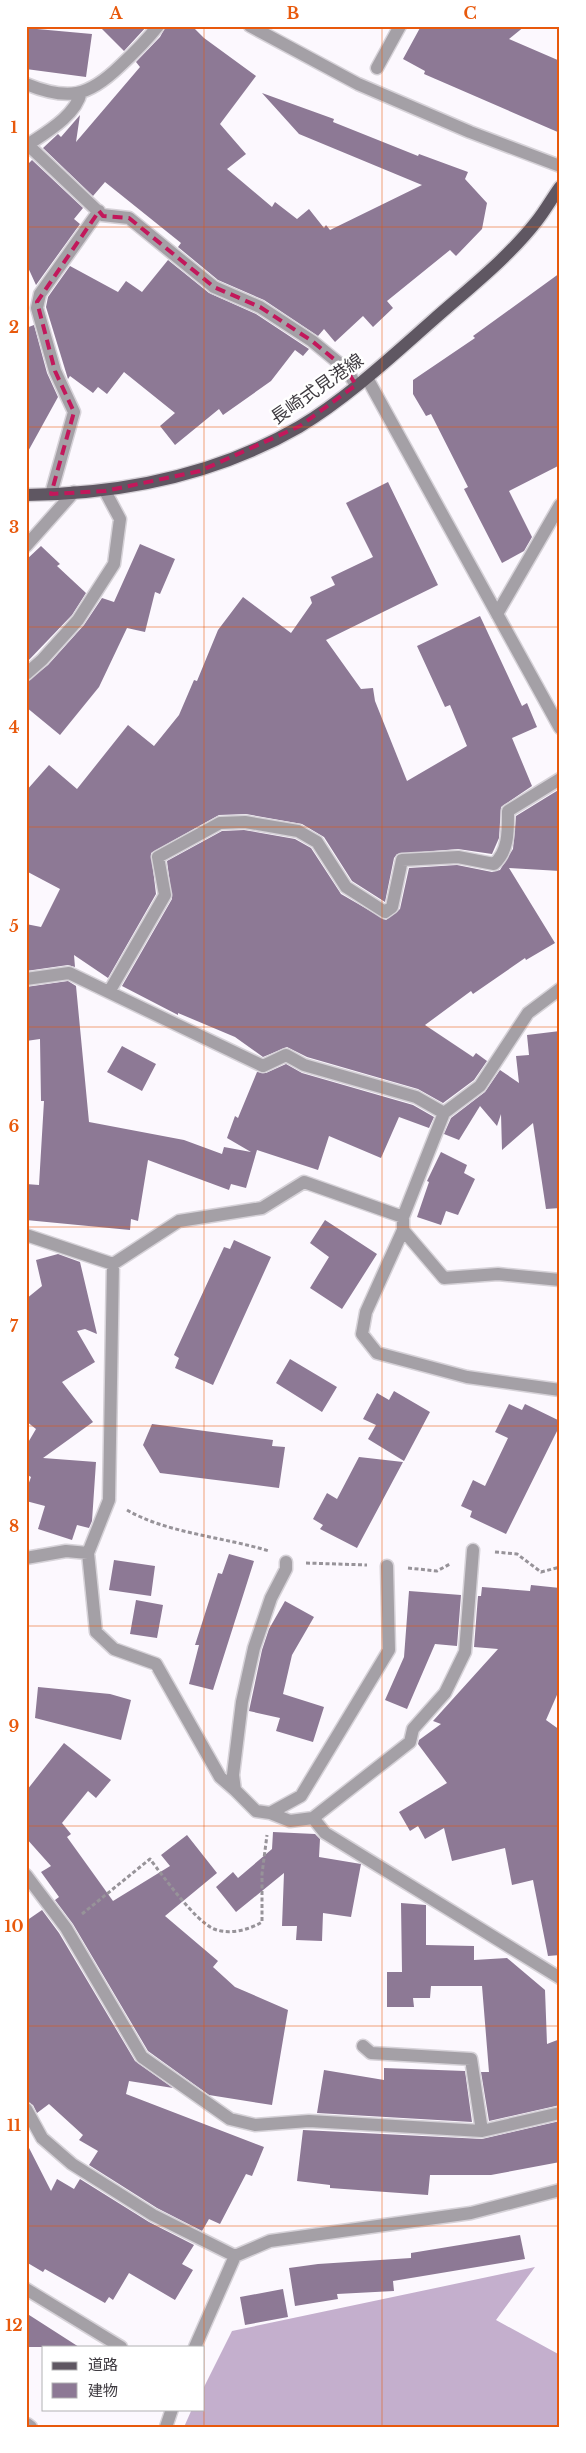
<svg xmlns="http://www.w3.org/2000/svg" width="586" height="2453" font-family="'Libre Baskerville','Noto Sans JP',serif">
<rect width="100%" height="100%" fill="#fcf8fe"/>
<!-- forest -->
<path fill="#c4afcd" d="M535,2267L496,2320L560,2355V2427H184L192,2409H204V2387L232,2331Z"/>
<!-- building -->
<path fill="#8d7995" d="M99,26H147L124,51Z
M166,26H192L204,38L256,76L220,124L246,154L227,169L272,207L275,202L297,219L309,209L324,228L326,225L330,230L422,185L299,134L262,93L334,119L333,122L418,156L419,154L468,172L465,179L487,203L482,229L456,256L450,250L387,301L393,308L373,327L363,316L335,342L324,329L318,336L264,300L218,280L178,247L181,243L105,182L93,196L43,148L58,134L61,137L80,115L76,142L140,67L136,62L160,37Z
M421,26H525L509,39L560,61V133L424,74L425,71L403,59Z
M26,28L92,34L86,77L26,69Z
M32,160L83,208L74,219L80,224L36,285L26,263V166Z
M168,260L209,293L256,314L309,349L303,356L295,350L271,381L223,415L219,409L175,445L160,426L175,413L124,372L107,394L98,387L93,393L70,376L68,379L46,307L48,297L70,266L118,292L126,281L142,292Z
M560,273V465L509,491L532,537L524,551L502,563L464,489L468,487L431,414L426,416L413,394V380L475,338L473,336Z
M34,325L47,373L58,397L26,455V328Z
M388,482L438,585L326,640L361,689L373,688L375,701L407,781L467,746L450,705L445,707L417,646L480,616L522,706L527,703L537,727L512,738L532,786L501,807L499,838L492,854L458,849L397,854L394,858L385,902L352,881L324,837L302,824L246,814L219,815L151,853L156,894L108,978L74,955L75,967L68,965L26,971V924L41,927L60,889L26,871V791L49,765L77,789L128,725L154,746L179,715L194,680L197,681L218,630L243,597L291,633L312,603L310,597L335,585L331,577L373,557L346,503Z
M140,544L175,559L160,594L155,592L145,632L127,628L99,687L60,735L26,707V682L48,665L84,625L102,598L114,602Z
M41,546L60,564L57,566L86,593L72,615L26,663V560Z
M560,789V871L509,868L555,943L526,960L525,958L473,994L471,991L425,1025L473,1057L476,1053L487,1061L474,1080L443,1103L418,1089L307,1057L287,1047L263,1057L235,1037L178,1013V1015L122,986L172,899L167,861L222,831L244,830L295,839L311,848L341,894L386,920L400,909L409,868L457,865L492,872L500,870L513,849L516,816Z
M68,981L76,986L89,1122L184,1140L222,1154L224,1147L251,1152L227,1138L235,1116L238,1118L257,1072L266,1073L286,1064L302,1073L413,1105L434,1117L429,1128L399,1117L381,1158L329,1136L318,1170L257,1150L246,1188L231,1184L229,1190L148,1160L138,1221L131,1219L130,1230L26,1220V1184L39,1185L44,1101H41L40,1039L26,1041V987Z
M560,1031V1208L546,1209L533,1123L502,1150L501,1114L497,1126L480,1106L459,1140L444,1134L451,1118L485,1092L500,1070L519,1083L516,1056L529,1055L527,1035Z
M122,1046L156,1064L142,1091L107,1072Z
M441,1152L467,1165L464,1173L475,1179L458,1215L446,1211L441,1225L417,1217L429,1182L427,1181Z
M325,1220L377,1254L342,1309L310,1288L329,1257L310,1243Z
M234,1240L271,1257L213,1385L175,1368L179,1358L174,1355L224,1247L230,1249Z
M58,1254L80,1262L97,1334L85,1329L77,1331L95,1362L62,1382L93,1422L43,1458L96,1462L92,1521L89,1528L77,1525L72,1540L38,1529L45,1506L26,1501V1491L31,1477L26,1474V1446L36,1429L26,1421V1299L42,1286L36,1260Z
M290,1359L337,1387L322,1412L276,1383Z
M394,1391L430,1412L404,1461L368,1439L376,1425L363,1419L377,1393L389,1400Z
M509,1404L522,1410L525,1404L560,1421V1425L506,1534L470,1517L472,1511L461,1506L473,1480L485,1486L508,1438L495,1432Z
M152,1424L273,1440L272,1446L285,1447L279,1488L160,1473L143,1445Z
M359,1457L403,1462L357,1548L320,1529L323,1525L313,1519L327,1493L337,1499Z
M229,1554L254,1561L213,1690L189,1684L199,1645H195L218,1573L222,1574Z
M114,1560L155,1566L151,1596L109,1590Z
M531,1585L560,1588V1688L546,1720L560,1730V1955L548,1956L533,1880L512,1885L505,1848L452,1861L444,1828L425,1839L418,1826L410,1831L399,1812L447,1783L418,1744L419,1740L441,1724L433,1721L498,1649L474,1647L478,1596H481L482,1587L530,1591Z
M409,1591L461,1595L457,1646L435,1644L407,1709L385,1700L404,1657Z
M136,1600L163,1605L157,1638L130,1634Z
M285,1601L314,1617L292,1655L283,1694L324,1707L313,1742L276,1731L280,1718L249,1711L262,1650L269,1629Z
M38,1687L110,1694L131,1700L121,1740L35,1718Z
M64,1743L111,1780L96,1798L88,1791L62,1823L71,1834L67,1837L113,1901L170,1866L161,1855L187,1835L217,1873L165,1916L218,1961L213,1967L235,1987L288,2010L272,2105L209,2095L148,2051L73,1924L55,1900L59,1897L41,1872L51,1866L26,1838V1798L27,1790Z
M273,1832L315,1834L320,1839L319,1857L361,1864L351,1917L323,1913L322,1941L296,1940L297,1926H282L284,1873L236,1912L216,1887L233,1872L238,1878L272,1849Z
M401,1903L426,1905V1945L474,1946V1960L507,1958L545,1990L547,2044L560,2039V2105L489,2121L481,2072H489L482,1986H431L430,1998H413L414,2007H387V1972H402Z
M42,1910L59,1933L135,2061L173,2088L129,2081L126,2094L264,2147L252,2176L246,2174L220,2224L209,2219L202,2231L157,2208L89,2165L98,2151L79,2140L83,2135L49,2104L37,2113L33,2105L26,2101V1921Z
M384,2068L465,2071L472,2122L317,2113L324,2070L384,2080Z
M560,2121V2162L491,2175H430L428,2195L330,2188V2185L297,2181L303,2130L482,2139Z
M26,2142L51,2191L57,2179L74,2189L80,2179L149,2222L194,2245L182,2264L193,2270L175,2300L129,2273L113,2300L109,2297L105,2303L45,2269L43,2272L26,2262Z
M520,2235L525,2259L393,2281L394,2291L337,2294L338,2299L295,2306L289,2268L318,2264L411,2258V2253Z
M283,2289L288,2317L245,2325L240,2297Z
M26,2313L79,2347H26Z"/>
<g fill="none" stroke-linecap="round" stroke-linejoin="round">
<defs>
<path id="minor" d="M250,26L358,84L470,132L560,166
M377,68L400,26
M26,84C68,101 88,97 120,66C134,53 146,41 158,26
M28,145L102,215L129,218L214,287L260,307L312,341L346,369L356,385
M26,146C45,133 76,116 81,92
M367,378L560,728
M51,494L74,412L55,371L37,308L40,294L99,211
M26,546L74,492
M497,614L560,505
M26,674L42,660L78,620L114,564L120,519L105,491
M26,979L69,973L263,1066L286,1055L304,1065L416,1097L444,1113
M560,989L528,1013L480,1086L444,1113L403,1217V1230L366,1312L362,1334L377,1353L467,1377L560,1390
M109,992L165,895L158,857L220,823L245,822L298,831L317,842L346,887L385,912L392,907L402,860L458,857L494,864C509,851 508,830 508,811L560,779
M403,1230L444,1278L498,1274L560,1280
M26,1235L113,1264
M26,1558L66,1551L88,1553
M286,1562V1569L271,1598L254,1648L242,1702L233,1775L235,1790L256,1811L270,1813L301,1796L389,1650L387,1566
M235,1790L220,1777L156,1664L114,1649L96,1632L88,1553L109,1500L113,1264L179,1221L262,1208L304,1182L403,1217
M270,1813L290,1821L313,1818L410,1742L413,1729L445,1693L465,1652L473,1550
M313,1818L325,1833L560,1978
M26,1875L66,1928L142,2057L230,2119L255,2125L309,2121L482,2131L560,2113
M363,2046L371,2053L471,2059L482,2131
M26,2109L42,2138L72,2164L153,2215L235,2256L270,2241L471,2213L560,2190
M26,2289L121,2347
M195,2347L235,2256
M27,2424L31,2427
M166,2427L172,2409"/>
<path id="major" d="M26,495C121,494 216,475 299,427C347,398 390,358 432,321C468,289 507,259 536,222C545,211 552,198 560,187"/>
</defs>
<!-- minor casing -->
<use href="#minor" stroke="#d6d2d8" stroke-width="15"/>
<!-- major casing -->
<use href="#major" stroke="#d6d2d8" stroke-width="15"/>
<!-- path -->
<path stroke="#979399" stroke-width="3" stroke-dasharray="4 2.5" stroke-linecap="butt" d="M127,1510C166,1533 224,1537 269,1551
M495,1552L517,1554L541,1572L560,1567
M306,1563L367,1565
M408,1568L437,1571L450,1564
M82,1914L150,1859C163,1876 195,1921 214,1929C229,1935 249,1930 262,1922V1874L267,1835"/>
<!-- minor -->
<use href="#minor" stroke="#a4a0a6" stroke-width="12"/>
<!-- major -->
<use href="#major" stroke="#5f5762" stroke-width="12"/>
</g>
<!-- marked area -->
<path fill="none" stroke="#c2185b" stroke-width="4" stroke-dasharray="10 6" stroke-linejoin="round" d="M99,211L103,216L129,218L214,287L260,307L312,341L346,369L356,385L300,426L200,471L105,491L51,494L74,412L55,371L37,302Z"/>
<!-- grid -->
<path fill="none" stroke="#e8590c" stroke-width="1" stroke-opacity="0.55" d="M204,26V2427M382,26V2427M26,227H560M26,427H560M26,627H560M26,827H560M26,1027H560M26,1227H560M26,1426H560M26,1626H560M26,1826H560M26,2026H560M26,2226H560"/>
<g text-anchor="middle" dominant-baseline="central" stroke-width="5" stroke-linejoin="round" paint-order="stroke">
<!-- street labels -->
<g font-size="18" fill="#3f3b41" stroke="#fff">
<text transform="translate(317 389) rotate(-35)">長崎式見港線</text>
</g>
</g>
<!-- border -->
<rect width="586" height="2453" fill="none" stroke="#ffffff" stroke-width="55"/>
<!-- legend -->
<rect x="42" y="2346" width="162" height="65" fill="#ffffff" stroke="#b2b1b3"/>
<rect x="52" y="2362" width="25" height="8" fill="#5f5762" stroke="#b2b1b3"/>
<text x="88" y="2370" font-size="15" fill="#3f3b41">道路</text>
<rect x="52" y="2383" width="25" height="15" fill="#8d7995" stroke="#b2b1b3"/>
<text x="88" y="2396" font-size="15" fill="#3f3b41">建物</text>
<rect x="28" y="28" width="530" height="2398" fill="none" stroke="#e8590c" stroke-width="2"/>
<g font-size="16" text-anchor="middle" font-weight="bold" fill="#e8590c">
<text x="116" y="19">A</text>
<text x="293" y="19">B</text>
<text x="470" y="19">C</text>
<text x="14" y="133">1</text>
<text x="14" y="333">2</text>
<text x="14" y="533">3</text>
<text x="14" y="733">4</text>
<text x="14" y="932">5</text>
<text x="14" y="1132">6</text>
<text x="14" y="1332">7</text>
<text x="14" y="1532">8</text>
<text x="14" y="1732">9</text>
<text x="14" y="1932">10</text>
<text x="14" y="2131">11</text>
<text x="14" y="2331">12</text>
</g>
</svg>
